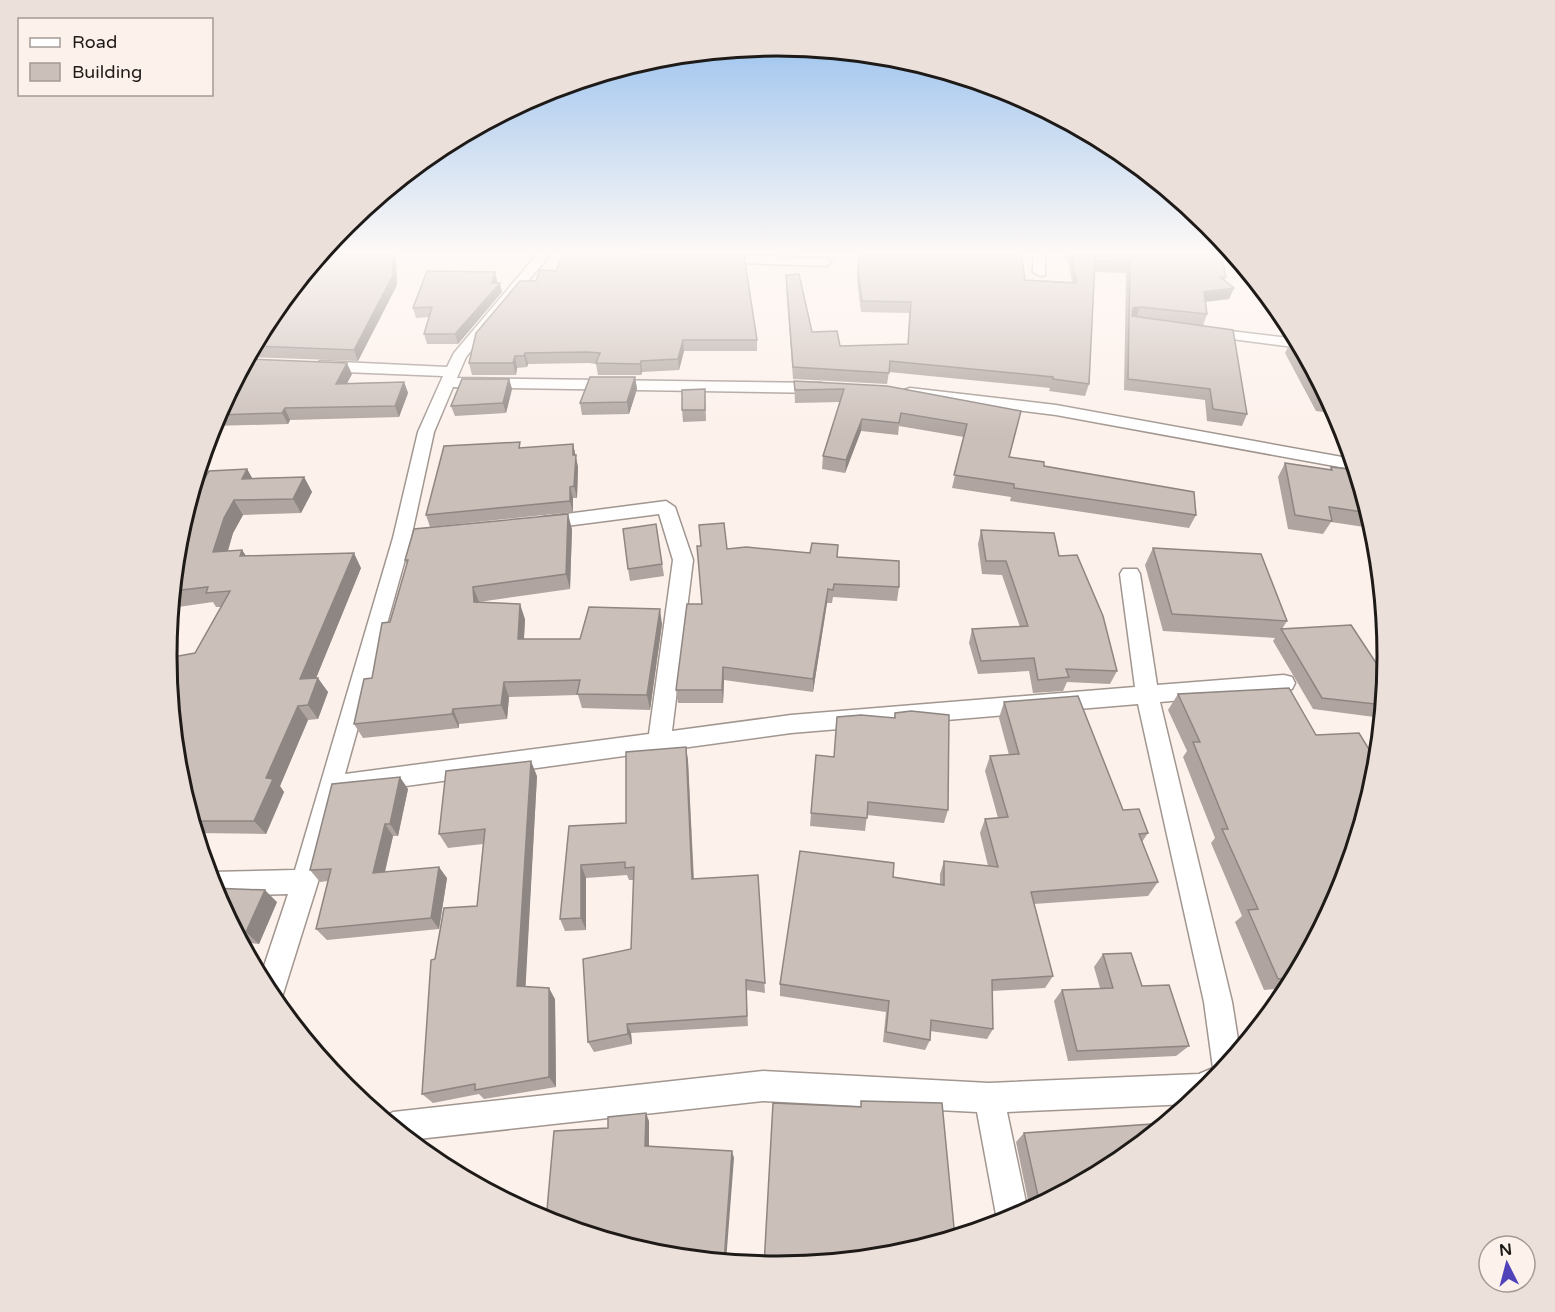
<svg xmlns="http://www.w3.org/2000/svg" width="1555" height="1312" font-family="'Varela Round',sans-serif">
<rect width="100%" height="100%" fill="#fdf1eb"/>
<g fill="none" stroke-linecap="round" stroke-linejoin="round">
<defs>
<path id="street" d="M539,252H552L466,357L457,378L822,383L830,388L822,393L453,387L434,432L411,538L345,774L649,734L673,560L659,514L543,529L537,527L534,523L537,519L543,517L666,501L675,507L693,560L672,731L791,715L1135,687L1120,574L1123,569H1137L1140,574L1157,685L1284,675L1292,677L1295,683L1292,689L1284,691L1160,702L1232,1002L1240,1052L1209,1088L1190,1104L1007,1112L1028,1212L999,1224L997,1220L977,1112L763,1101L409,1140L382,1118L393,1112L763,1071L989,1083L1199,1074L1213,1068L1204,1002L1138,704L791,733L340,795L318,882L283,994L277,1005L260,978L288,894L216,896L208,873L211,872L295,870L393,538L418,432L443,376L320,371L312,366L320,361L447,367L454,353Z
M1033,252H1045V275L1040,276L1033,272Z
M717,255L826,258L832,262L826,266L712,262L711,259Z
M1206,328L1298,339L1302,348L1201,335L1199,332L1201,329Z
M910,388L1056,405L1353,459L1356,470L1056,415L904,396L902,393L904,390Z"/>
</defs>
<!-- street casing -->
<use href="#street" stroke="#a19690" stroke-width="3"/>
<!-- street -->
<use href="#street" fill="#fff" fill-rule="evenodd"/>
</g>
<!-- wall -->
<path fill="#afa49f" d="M642,252H742V254Z
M860,252L1025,280L1072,282L1067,252H1221L1226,277L1225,280L1234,288L1229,299L1206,302L1207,314L1203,326L1247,414L1242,426L1207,421L1205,400L1124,390L1126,273L1094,272L1089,384L1085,396L1049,391L1050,388L889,372L887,384L793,379L786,286V275L812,332L840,346L908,344L909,313L861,312L857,280Z
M495,272L497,281V283L502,292L458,344H427L424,334L429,317L416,318L413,308Z
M397,285L358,361L248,357L270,316Z
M476,333L757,340V351H684L679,370L642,372L641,375H598L596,364L589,363L528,364L527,367L517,368L516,375H472L469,363Z
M1291,341L1299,342L1338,414L1316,411L1285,353Z
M247,359L352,374L347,383L404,382L408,393L399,417L290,420L288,424L212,426L213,422Z
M635,377L637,389L629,414L582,415L580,403Z
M509,379L512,389L506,413L455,416L451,406Z
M794,381L1021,411L1009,457L1044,466L1196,515L1189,528L1010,501L1011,497L952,488L964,437L899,426L898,435L861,431L845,473L822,469L823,456L840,402L795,403Z
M705,389L706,421L683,422L682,410Z
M573,444L578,467L577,498H573V512L430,527L426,515L522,448Z
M1285,463L1329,470L1331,467L1357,470L1377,537L1378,547H1377L1371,528L1331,522L1323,534L1288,529L1278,477Z
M247,469L252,478L304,477L312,492L301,513L243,515L233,533L228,551L242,550L246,556L361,568L316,678L328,692L318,719L308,720L280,786L284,792L266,834L196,833L178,775L195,653L221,607H216L213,602L171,608L178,536Z
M656,524L664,576L630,581L628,569Z
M572,529L570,589L479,602L525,619L524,639H580L662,624L650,710L582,708L578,695L509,697L507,719L459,724V728L363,738L354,724L372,678L390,622L407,564L405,560Z
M981,530L1059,556L1117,671L1110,684L1067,682L1063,691L1033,693L1029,671L978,674L969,643L972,629L1020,627L1002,575L982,574L978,544Z
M838,545L837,557L899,587L897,601L833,597L832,603H827L813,692L724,680L723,703H678L676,690L702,604L727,549L810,553Z
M1153,548L1287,621L1282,629L1386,678L1382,718L1313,709L1273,641L1275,638L1163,631L1145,565Z
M1178,694L1342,890L1289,988L1264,990L1235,922L1242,916L1211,843L1215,838L1183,757L1187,751L1168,710Z
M1004,702L1148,833L1142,842L1158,882L1148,896L1034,904L1053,976L1045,988L992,991L993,1029L987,1039L930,1031V1040L925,1050L883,1042L886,1012L780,996V984L893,877L940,885V874L944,861L988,866L980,833L985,819L998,818L985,771L990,756L1009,755L999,718Z
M895,713L948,810L944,823L867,815L865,831L810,826L811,813L894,718Z
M686,747L688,761L694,879L758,875L765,993L746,990L748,1026L631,1033L632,1044L594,1052L588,1042L631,949L634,880H629L627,875L586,878V930L565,931L560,919L569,826L626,823Z
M537,776L525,986L555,999L556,1087L484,1099L479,1094L433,1103L422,1094L435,959L477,906L483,844L448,848L439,834Z
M408,789L398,836H393L385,872L447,878L439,929L327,940L316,929L328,881L320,882L310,870Z
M213,890L277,902L259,944L251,943L247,953Z
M1103,954L1142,986L1189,1046L1176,1056L1068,1061L1054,1001L1062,990L1100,988L1094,967Z
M1024,1133L1117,1164L1030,1210L1016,1142Z"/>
<!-- shaded-wall -->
<path fill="#8e8682" d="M393,252H396L397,285L358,361L354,350Z
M495,272L497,281L495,288L500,283L502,292L458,344L455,334L492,283Z
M1234,288L1229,299L1200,302L1204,292Z
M1140,307L1136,318L1129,320L1133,308Z
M683,340L684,351L679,370L678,359Z
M525,353L528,364L527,367L524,356Z
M515,356L517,368L516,375L513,363Z
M641,361L642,372L641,375L640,364Z
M347,363L352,374L341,395L336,384Z
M635,377L637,389L629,414L627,402Z
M509,379L512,389L506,413L503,403Z
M404,382L408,393L399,417L395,406Z
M285,408L290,420L288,424L282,413Z
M862,419L861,431L845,473L846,460Z
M573,444L578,467L577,498L574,486Z
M247,469L255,483L242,479Z
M304,477L312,492L301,513L293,499Z
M570,487L573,498V512L570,501Z
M234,500L243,515L233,533L223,567L213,552L224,518Z
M568,514L572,529L570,589L566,574Z
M242,550L252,565L240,556Z
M354,553L361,568L310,693L300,679Z
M473,587L479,602L480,617L474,602Z
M828,589L827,603L813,692V679Z
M520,604L525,619L523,654L518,639Z
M660,609L662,624L650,710L647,695Z
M723,667L724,680L723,703L722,690Z
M318,678L328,692L318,719L308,705Z
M504,682L509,697L507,719L501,705Z
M298,706L308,720L280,786L284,792L266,834L254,821L266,778Z
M453,709L459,724V728L452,714Z
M686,747L688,761L694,891L692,879Z
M531,761L537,776L525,997L517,986Z
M400,777L408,789L398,836L390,824Z
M385,824L393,836L382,884L373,873Z
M581,865L586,878V930L581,918Z
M439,867L447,878L439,929L431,918Z
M265,890L277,902L259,944L246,932Z
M238,932L251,943L247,953L237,934Z
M549,988L555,999L556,1087L549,1077Z
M627,1024L631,1033L632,1044L628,1034Z
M646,1113L649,1121V1153L645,1146Z
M732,1151L734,1158L726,1262H724Z"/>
<!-- building -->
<path fill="#cbbfb9" stroke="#8e8682" stroke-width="1.5" d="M323,252H393V275L354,350L254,346L270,316Z
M860,252H1021L1025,280L1076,283L1071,252H1221L1226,277H1220L1234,288L1204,292L1207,314L1140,307L1133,308L1132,316L1233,330L1247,414L1213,409L1210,389L1128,379L1130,262L1095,261L1089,384L1053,379V377L890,361L889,373L793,367L786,275L799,274L812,332L837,331L840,346L908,344L911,302L862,301L858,270Z
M564,253L744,255L757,340H683L678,359L641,361L640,364L596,363L600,353L587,352L525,353L524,356H515L513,363H469L476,333L520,281H536L540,270L556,271Z
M427,271L495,272L492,283H500L455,334H424L432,307L413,308Z
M1291,341L1299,342L1330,400L1322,399Z
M247,359L347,363L336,384L404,382L395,406L285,408L282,413L217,415Z
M590,377H635L627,402L580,403Z
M462,379H509L503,403L451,406Z
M794,381L887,386L1021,411L1009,457L1044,462V466L1194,492L1196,515L1014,488V484L954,475L967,424L901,413L899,423L862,419L846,460L823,456L844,389L795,390Z
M705,389V410H682V390Z
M520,442L519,448L573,444V455H576L574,486L570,487V501L426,515L444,446Z
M1285,463L1332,470L1331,467L1357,470L1370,513L1329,507L1332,521L1295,515Z
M247,469L242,479L304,477L293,499L234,500L224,518L213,552L242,550L240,556L354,553L300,679L318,678L308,705L298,706L266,778L273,779L254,821H192L178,775L167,658L195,653L230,591L206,593L208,587L173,591L178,536L188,506L209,471Z
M568,514L566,574L473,587L474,602L520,604L518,639H580L589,607L660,609L647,695L577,694L580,680L504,682L501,705L453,709L452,714L354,724L364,679L372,678L382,623L390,622L408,560H405L414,529Z
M724,523L727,549L746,547L810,553L812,543L838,545L837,557L899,561V587L834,584L833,590L828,589L813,679L723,667L722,690H676L687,604H702L697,546H701L699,525Z
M656,524L662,564L628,569L623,529Z
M981,530L1054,533L1059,556L1077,555L1103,616L1117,671L1066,669L1069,677L1038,680L1034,658L981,661L972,629L1028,626L1006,561H986Z
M1153,548L1261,554L1287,621L1172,614Z
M1351,625L1386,678L1384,705L1322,698L1281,629Z
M1289,688L1316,735L1359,733L1378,764L1377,776L1342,890L1295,977L1278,979L1248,910L1258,909L1222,829H1228L1193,742H1200L1178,694Z
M1078,696L1123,810L1139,809L1148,833L1139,834L1158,882L1031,892L1053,976L992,980L993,1029L931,1020L930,1040L886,1032L889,1001L780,984L800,851L894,863L893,877L944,885V861L998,867L985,819L1008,817L990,756L1019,754L1004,702Z
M911,711L949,715L948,810L868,802L867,818L811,813L816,755L834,757L837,717L861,715L895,718V713Z
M686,747L692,879L758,875L765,983L746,980L747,1016L627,1024L628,1034L588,1042L583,959L631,949L634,867L625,868V862L581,865V918L560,919L569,826L626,823V752Z
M531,761L517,986L549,988V1077L475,1090V1084L422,1094L431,960L435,959L444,908L477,906L485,829L439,834L446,771Z
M400,777L390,824H385L373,873L439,867L431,918L316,929L331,869L310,870L332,784Z
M212,888L265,890L246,932H238L237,934Z
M1131,953L1142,986L1169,985L1189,1046L1077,1051L1062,990L1113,988L1103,954Z
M861,1101L942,1103L955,1238L896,1255L777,1267L764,1266L773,1103L861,1107Z
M646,1113L645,1146L732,1151L724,1262L658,1255L546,1221L554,1131L608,1128V1117Z
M1167,1123L1117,1164L1040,1205L1024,1133Z"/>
<!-- sky -->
<linearGradient id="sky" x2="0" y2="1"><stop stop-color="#8ebbed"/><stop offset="0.58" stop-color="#fef9f6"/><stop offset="1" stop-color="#fef9f6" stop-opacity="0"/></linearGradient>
<rect width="1555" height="436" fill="url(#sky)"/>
<!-- crop -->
<path d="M0 0H1555V1312H0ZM177 656a600 600 0 1 1 1200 0a600 600 0 1 1-1200 0Z" fill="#ebe0da" fill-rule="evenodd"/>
<path fill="none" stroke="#1e1a18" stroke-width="3" d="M177 656a600 600 0 1 1 1200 0a600 600 0 1 1-1200 0Z"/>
<!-- legend -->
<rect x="18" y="18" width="195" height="78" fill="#fdf1eb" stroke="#a49b97" stroke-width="1.5"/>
<rect x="30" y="38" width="30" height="9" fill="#ffffff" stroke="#a49b97" stroke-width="1.5"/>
<text x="72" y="48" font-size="18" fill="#1e1a18">Road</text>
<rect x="30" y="63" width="30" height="18" fill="#cbbfb9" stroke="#a49b97" stroke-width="1.5"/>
<text x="72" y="78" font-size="18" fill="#1e1a18">Building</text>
<!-- north arrow -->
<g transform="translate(1507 1264) rotate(354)"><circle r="28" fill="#fdf1eb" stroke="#a49b97" stroke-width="1.5"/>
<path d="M0-4.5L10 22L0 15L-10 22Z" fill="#5043ba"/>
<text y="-9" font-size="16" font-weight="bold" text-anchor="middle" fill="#1e1a18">N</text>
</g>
</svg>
